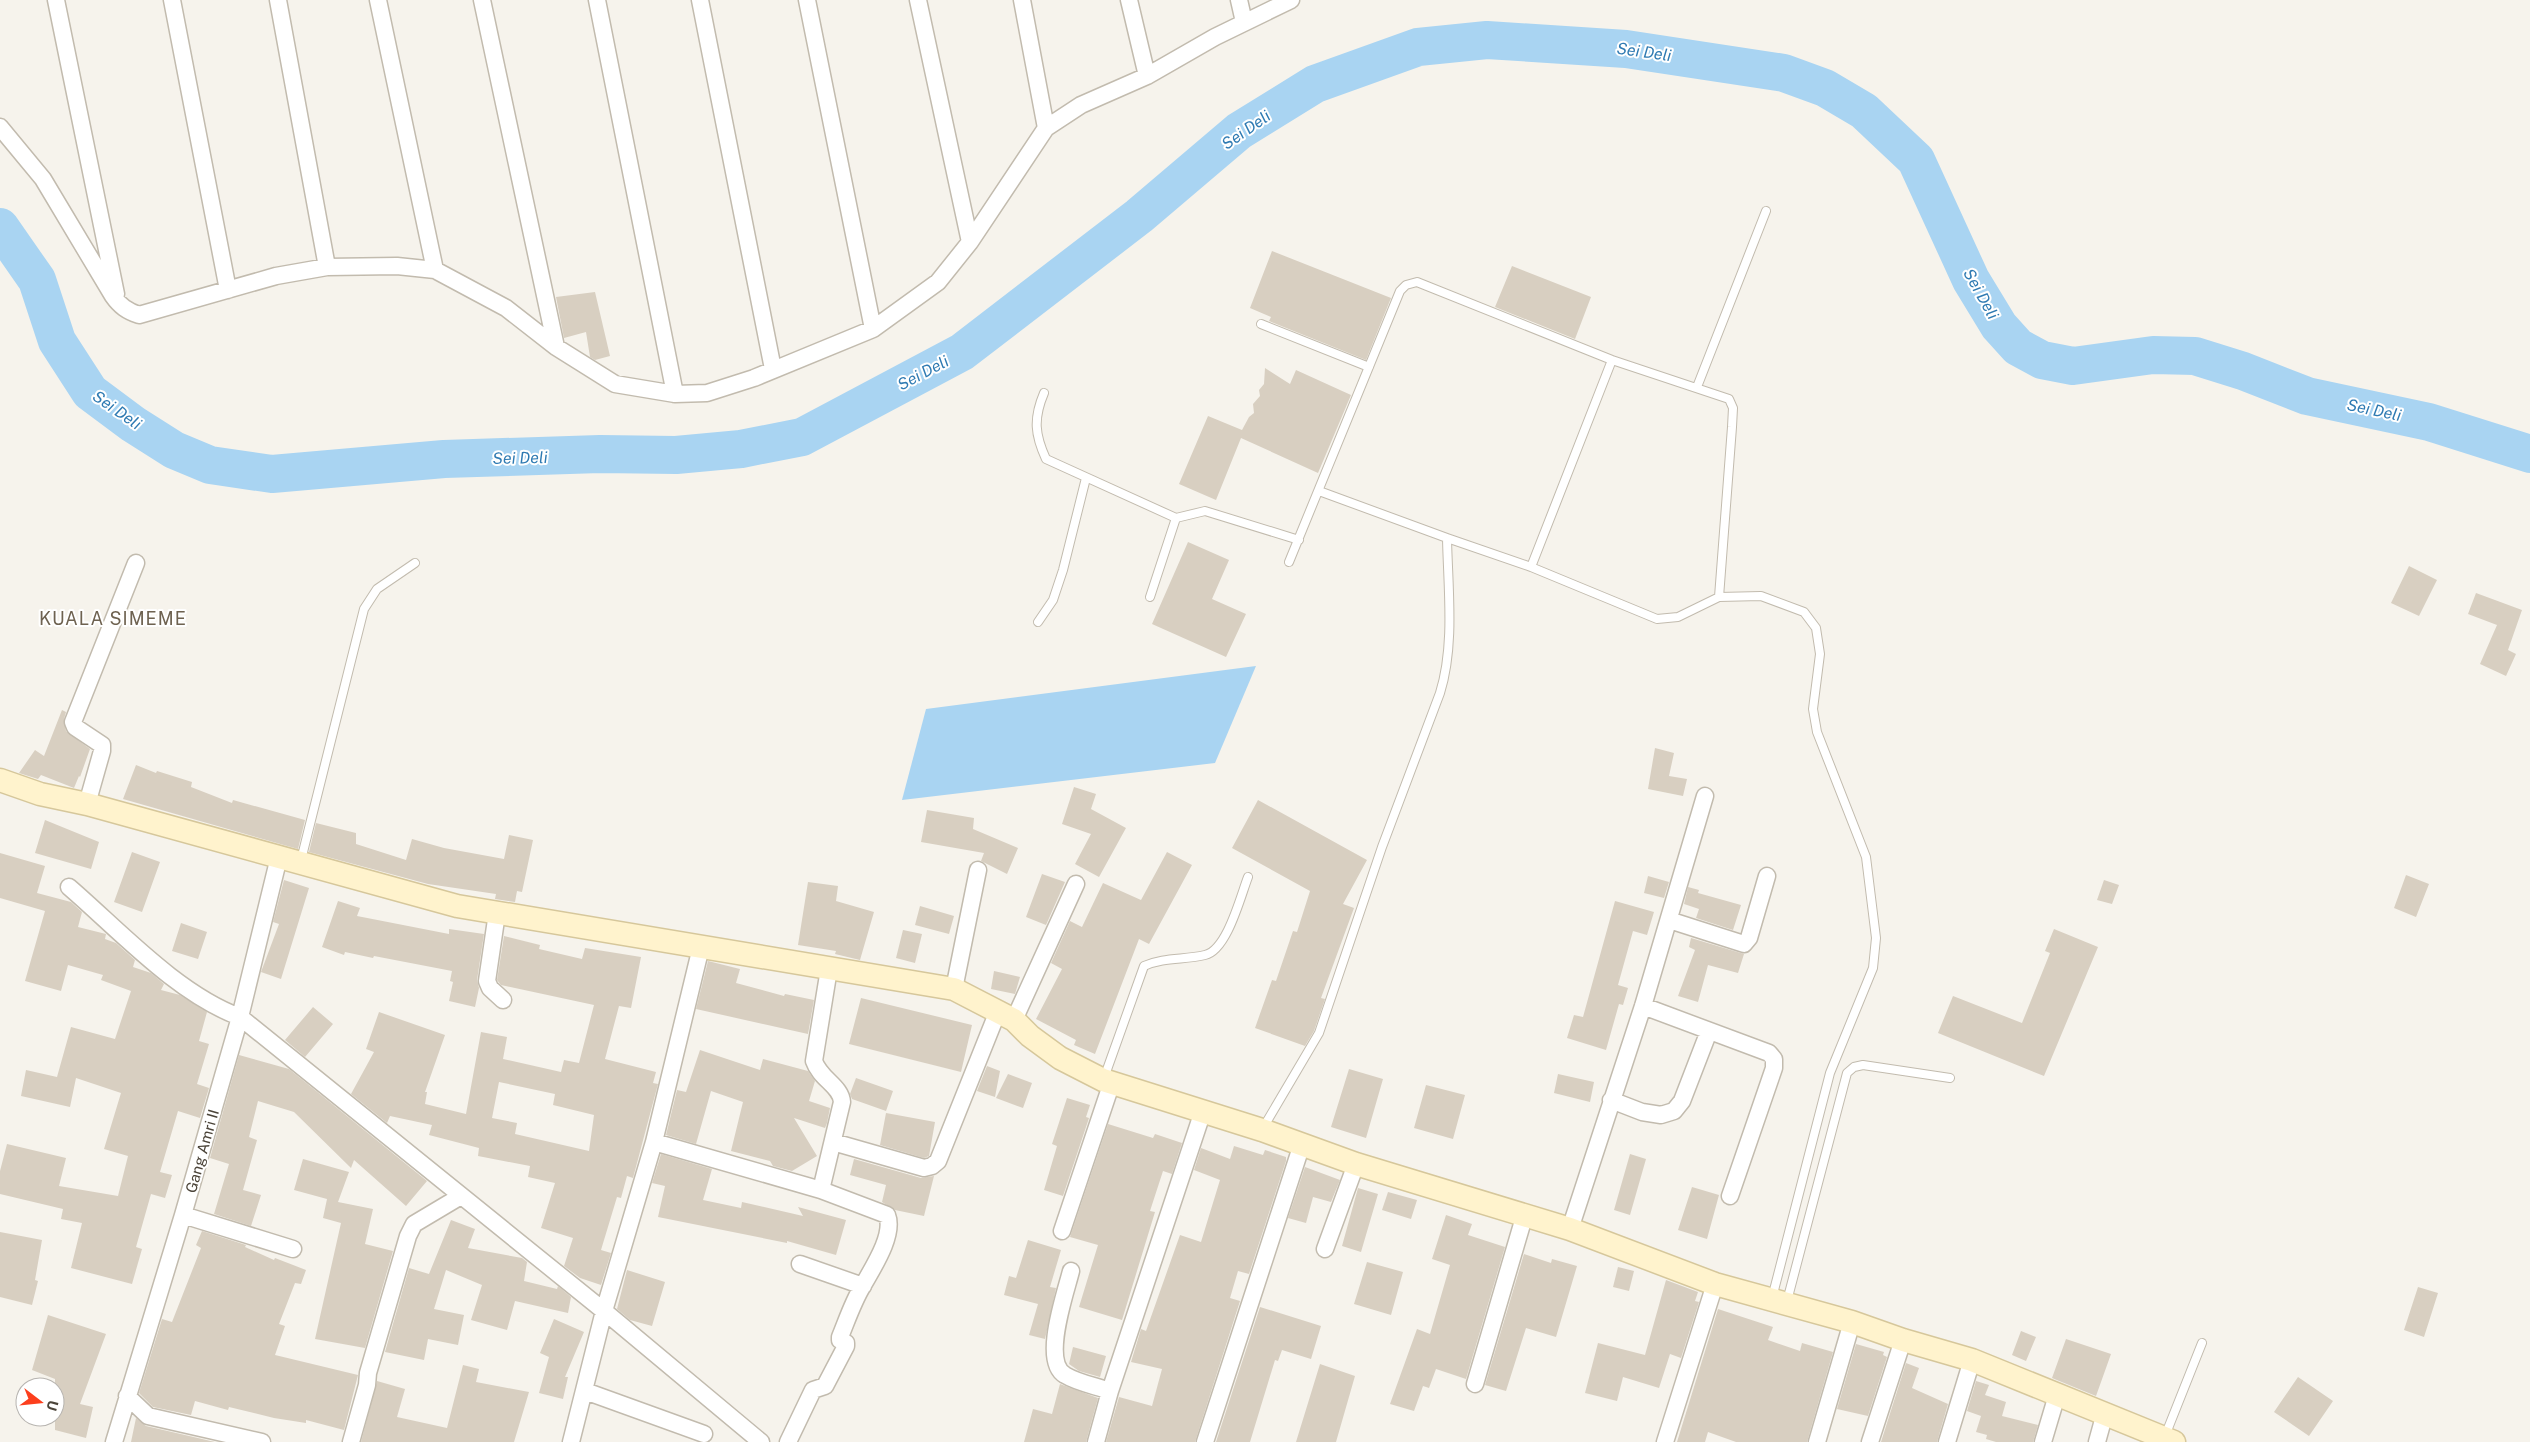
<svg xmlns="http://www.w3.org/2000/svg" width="2530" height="1442" font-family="'Public Sans',sans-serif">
<rect width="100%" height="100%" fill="#f6f3ec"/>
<!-- water -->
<path fill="#a9d4f2" d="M1256,666L1215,763L902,800L926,709Z"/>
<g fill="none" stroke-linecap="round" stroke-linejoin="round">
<!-- river -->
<path stroke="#a9d4f2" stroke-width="38" d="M0,227L37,280L57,341L90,392L133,424L174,450L210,465L272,474L444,459L600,454L676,455L741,449L802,437L962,352L1139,216L1239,131L1315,84L1418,47L1487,40L1626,49L1784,73L1825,88L1864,111L1916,160L1971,280L1999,326L2018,347L2042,360L2073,366L2153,355L2195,356L2243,371L2307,396L2429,422L2530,454"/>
</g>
<!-- building -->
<path fill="#d8cfc1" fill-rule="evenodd" d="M1272,251L1391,298L1366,360L1269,321L1271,317L1250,308Z
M1512,266L1591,297L1575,339L1495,307Z
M595,292L610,356L595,360L590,357L586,332L564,338L556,297Z
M1265,368L1290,384L1296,370L1351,395L1318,473L1241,438L1216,500L1179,484L1208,416L1242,430L1249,417L1254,413L1253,404L1260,396L1259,390L1264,384Z
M1188,542L1229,560L1212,599L1246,614L1226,657L1152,624Z
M2409,566L2437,580L2419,616L2391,603Z
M2476,593L2522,610L2508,650L2516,654L2506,676L2480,664L2497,625L2468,614Z
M62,710L66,712L64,719L66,731L90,749L80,777L79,776L74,788L41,775L38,779L19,773L35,750L44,756Z
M1655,748L1674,753L1669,776L1687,779L1683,796L1648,789Z
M136,765L156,773L157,771L192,782L191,787L232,803L233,800L305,820L298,849L123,799Z
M1074,787L1096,794L1091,809L1126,828L1099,877L1075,864L1091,834L1062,824Z
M1258,800L1367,860L1343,904L1354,908L1321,998L1325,999L1314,1031L1305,1046L1255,1028L1272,980L1276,981L1293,931L1297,932L1310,891L1232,848Z
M927,810L974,818L973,829L1018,848L1007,874L981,861L984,853L921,842Z
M45,820L99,842L91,869L35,853Z
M316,823L356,833V844L406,860L412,839L444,848L504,859L509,835L533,840L522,892L517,891L515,902L495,899L496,894L428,884L309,852Z
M132,852L160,862L142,912L114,902Z
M1167,852L1192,865L1149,944L1139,939L1095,1054L1074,1045L1076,1040L1036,1019L1062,969L1051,963L1070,921L1082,927L1103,883L1141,900Z
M0,853L45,866L37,893L71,902L82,912L78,927L106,934L105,939L116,943L135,960L133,967L151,973L164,984L161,990L180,995L207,1012L199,1041L209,1044L197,1084L209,1088L200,1118L178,1111L160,1172L172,1175L165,1198L151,1194L136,1247L142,1249L132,1284L71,1268L82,1223L61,1219L63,1209L0,1194V1171L7,1144L66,1158L59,1186L118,1196L128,1156L104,1149L121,1093L76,1078L70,1107L21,1096L26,1070L57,1077L71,1027L115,1039L131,991L101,980L103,975L68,965L61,991L25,981L45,911L0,898Z
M1042,874L1065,882L1046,925L1026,917Z
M2406,875L2429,884L2416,917L2394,908Z
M1648,876L1669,882L1664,898L1644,893Z
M284,880L309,888L281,979L261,972L279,924L273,922Z
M2104,880L2119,885L2112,904L2097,900Z
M808,882L838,886L836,901L874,912L860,960L835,954L836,951L798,945Z
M1688,887L1699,890L1698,893L1741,905L1733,930L1696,918L1699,909L1684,904Z
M338,901L360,908L357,916L449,934V929L484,934L477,980L479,988L475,1007L449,1001L453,982L450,981L452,971L374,956L373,958L345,952L344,955L322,947Z
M1615,901L1654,912L1647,935L1633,931L1618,985L1628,988L1623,1005L1619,1004L1606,1050L1567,1038L1574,1015L1583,1017Z
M920,906L954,916L949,934L915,925Z
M181,923L207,932L198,959L172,951Z
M2054,929L2098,947L2044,1076L1938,1033L1953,996L2022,1023L2050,953L2045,951Z
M903,930L922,934L915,963L896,958Z
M504,936L540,945L539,949L582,959L585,948L641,957L631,1008L619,1006L605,1059L656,1072L653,1083L658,1084L633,1178L627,1176L621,1198L617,1197L601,1250L611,1253L601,1285L580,1278L564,1266L573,1238L541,1228L555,1183L528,1177L530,1166L478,1156L479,1148L429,1135L432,1125L390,1116L387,1123L351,1094L374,1052L366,1049L379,1012L445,1035L425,1092H427L425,1104L466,1114L481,1032L507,1037L503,1059L561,1072L564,1060L579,1063L594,1005L501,985L497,980ZM499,1082L555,1094L553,1105L594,1115L589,1151L515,1134L517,1123L492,1118Z
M1691,938L1744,954L1738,973L1708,965L1698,1002L1678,996L1695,950L1689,947Z
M708,961L740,969L736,983L784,996L785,994L814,1000L808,1034L696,1009Z
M994,971L1020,977L1015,994L991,989Z
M861,998L972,1025L961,1072L849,1044Z
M313,1007L333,1024L305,1057L285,1040Z
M700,1050L760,1070L763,1059L808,1071L815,1081L809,1101L830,1108L827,1123L825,1128L794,1118L817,1156L792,1171L773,1166L770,1161L731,1151L743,1102L711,1091L696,1144L666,1135L677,1090L686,1092Z
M239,1055L289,1069L427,1181L406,1206L354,1160L351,1168L294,1112L258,1101L249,1137L257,1140L243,1190L261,1195L251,1226L214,1214L229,1164L210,1158Z
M987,1066L1000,1071L995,1097L977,1091Z
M1349,1069L1383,1079L1366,1138L1331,1127Z
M1008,1074L1032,1083L1023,1108L996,1098Z
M1558,1074L1594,1082L1590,1102L1554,1093Z
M856,1078L893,1091L886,1111L852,1099L850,1094Z
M1426,1085L1465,1095L1453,1139L1414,1128Z
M1067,1098L1090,1105L1086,1117L1089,1118L1063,1196L1044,1190L1057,1146L1052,1144Z
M886,1113L935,1122L929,1156L924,1158L880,1145Z
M1108,1124L1153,1138L1155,1134L1182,1143L1172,1174L1163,1171L1150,1211L1155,1212L1122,1320L1079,1307L1098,1245L1070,1237Z
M1234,1146L1263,1155L1265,1150L1286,1157V1161L1249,1274L1238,1271L1230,1298L1240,1301L1195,1442H1106L1119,1397L1152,1406L1162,1369L1131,1362L1141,1329L1146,1331L1180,1235L1201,1242L1220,1180L1194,1170L1201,1148L1230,1159Z
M661,1154L712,1169L703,1200L741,1208L742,1202L803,1216L798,1207L846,1220L836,1255L787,1241V1243L658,1217L665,1186L652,1183Z
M1630,1154L1646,1159L1630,1215L1614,1210Z
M303,1159L349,1172L338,1202L373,1209L365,1244L393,1251L365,1348L315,1339L341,1223L323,1218L327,1199L294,1190Z
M854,1159L921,1178L934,1176L924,1216L895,1210L882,1202L886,1185L850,1175Z
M1305,1167L1340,1180L1331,1202L1313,1197L1306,1223L1288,1218Z
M1692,1187L1719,1195L1707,1239L1678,1230Z
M1358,1188L1378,1194L1361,1252L1342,1246Z
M1388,1192L1417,1200L1411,1219L1382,1210Z
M1446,1215L1472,1224L1468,1235L1505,1247L1466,1379L1436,1369L1429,1388L1423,1386L1414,1411L1390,1404L1417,1329L1430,1334L1450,1265L1432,1259Z
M451,1220L475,1229L468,1248L522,1258L527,1262L524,1281L557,1289L558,1286L571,1297L568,1313L515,1301L507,1330L471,1320L482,1285L446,1270L434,1309L464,1315L458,1345L428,1339L424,1360L385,1352L409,1268L429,1274Z
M202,1231L246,1245L245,1247L274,1260L275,1258L306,1270L301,1284L295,1283L279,1324L285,1326L275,1355L358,1375L344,1430L306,1420V1423L274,1418L229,1407L228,1410L195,1401L191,1415L153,1407L139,1393L162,1319L172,1322L201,1248L196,1245Z
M0,1232L42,1240L35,1280L38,1281L32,1305L0,1297Z
M1028,1240L1061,1250L1050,1287L1056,1288L1045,1339L1029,1335L1038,1304L1004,1295L1009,1276L1016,1278Z
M1524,1254L1551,1263L1552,1259L1577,1266L1556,1337L1526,1328L1506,1391L1485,1385Z
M1367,1262L1403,1272L1391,1315L1354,1304Z
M1618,1267L1634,1271L1629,1291L1613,1287Z
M627,1270L665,1282L652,1326L630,1320L617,1309Z
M1666,1280L1698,1292L1695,1301L1699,1302L1681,1358L1670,1354L1659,1388L1623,1377L1617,1401L1585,1393L1598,1343L1645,1355Z
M2418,1287L2438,1293L2424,1337L2404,1330Z
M1260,1307L1321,1326L1311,1359L1282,1350L1278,1361L1275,1360L1250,1442H1216Z
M1718,1309L1773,1327L1768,1340L1800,1351L1802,1343L1833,1352L1807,1442H1736L1708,1432L1705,1442H1677Z
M48,1315L106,1334L80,1404L93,1407L86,1438L55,1430V1379L32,1370Z
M554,1319L584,1332L565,1377H568L563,1399L539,1393L549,1357L540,1353Z
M2021,1331L2036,1337L2026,1361L2012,1355Z
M2066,1339L2111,1354L2096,1396L2052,1378Z
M1856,1344L1884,1352L1883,1355L1887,1357L1868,1416L1837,1409Z
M1073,1347L1106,1356L1100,1377L1079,1371L1069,1364Z
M1906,1363L1919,1368L1912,1388L1948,1404L1937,1442H1881Z
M1320,1364L1355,1376L1336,1442H1296Z
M463,1365L479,1369L476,1382L529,1392L514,1442H361L377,1381L405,1389L397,1417L447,1428Z
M2298,1377L2333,1401L2309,1436L2274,1412Z
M1976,1381L1989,1385L1985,1395L2006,1402L2002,1416L2038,1425L2033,1442H1996L1986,1439L1987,1435L1976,1432L1981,1416L1967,1411Z
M1060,1384L1098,1398L1086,1442H1024L1033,1409L1052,1414Z
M136,1418L146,1426L215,1442H131Z"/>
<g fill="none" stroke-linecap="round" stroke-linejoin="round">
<defs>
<path id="service" d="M1261,324L1369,367
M1697,387L1766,211
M1044,393C1033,419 1035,435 1046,459L1176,518L1205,511L1299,540
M1319,491L1447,538
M1289,562L1400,291L1406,285L1417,282L1612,360L1729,399L1733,408L1732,427L1719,597
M1531,567L1612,360
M1150,597L1176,518
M1038,622L1053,600L1063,570L1086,478
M301,860L364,609L377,589L415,563
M1104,1078L1144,966C1164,957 1184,960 1205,955C1227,950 1240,898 1248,877
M1263,1128L1319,1033L1382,847L1440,693C1455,645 1448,589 1447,538L1531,567L1657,619L1678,617L1719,597L1761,596L1804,612L1816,628L1820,654L1813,709L1817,732L1866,857L1876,938L1873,968L1830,1073L1772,1298
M1787,1301L1847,1073L1854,1067L1863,1065L1950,1078
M2165,1436L2202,1343"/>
<path id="minor" d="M56,0L116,294
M172,0L228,290
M278,0L327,267
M378,0L435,270
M482,0L556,347
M597,0L675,394
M700,0L773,369
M807,0L873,329
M918,0L970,242
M1022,0L1046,128
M1129,0L1147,76
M1239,0L1244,22
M0,127L43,179L113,296C120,306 127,311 139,315L276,276L327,267L397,266L435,270L506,308L556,347L615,384L675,394L707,393L754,378L873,329L938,282L970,242L1046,128L1081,105L1147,76L1215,37L1291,0
M87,804L102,751V745L75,727L73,722L136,563
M69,887C119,930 177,994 240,1017L604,1311L761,1442
M497,913L487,981L490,988L503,1000
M1669,920L1744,944L1749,938L1767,876
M954,989L978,870
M1643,1006L1769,1053L1774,1059V1068L1730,1196
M1014,1020L1076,884
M1611,1100L1642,1112L1661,1115L1674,1111L1682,1101L1709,1031
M654,1142L821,1190L887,1215C895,1235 872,1269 862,1287C853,1302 847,1320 840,1337V1340L846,1343V1346L825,1386L813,1390L788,1442
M833,1142L924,1168L932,1166L938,1161L998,1011
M821,1190L842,1102C841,1086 820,1079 814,1061L829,969
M183,1215L293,1249
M1570,1229L1643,1006L1705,796
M1062,1231L1112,1082
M1325,1249L1356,1164
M800,1264L863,1286
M1071,1271C1066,1292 1041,1361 1065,1375C1078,1383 1096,1386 1110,1391
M1475,1384L1525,1214
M585,1391L704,1434
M127,1396L148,1416L262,1442
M114,1442L183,1215L240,1017L279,857
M351,1442L367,1385L368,1373L408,1236L414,1224L461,1196
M571,1442L604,1311L654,1142L701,947
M1096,1442L1110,1391L1203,1111
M1205,1442L1302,1144
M1665,1442L1715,1284
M1817,1442L1852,1322
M1870,1442L1903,1340
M1947,1442L1972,1360
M2043,1442L2057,1395
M2097,1442L2105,1413"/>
<path id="secondary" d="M0,780L40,794L87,804L457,906L954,989L1014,1020L1030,1036L1060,1058L1103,1080L1262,1130L1356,1164L1570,1229L1715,1284L1852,1322L1903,1340L1972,1360L2174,1442"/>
</defs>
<!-- service casing -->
<use href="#service" stroke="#c2bbae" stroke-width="10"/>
<!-- minor casing -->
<use href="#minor" stroke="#c2bbae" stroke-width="19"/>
<!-- secondary casing -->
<use href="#secondary" stroke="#d6c79b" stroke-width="25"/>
<!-- service -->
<use href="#service" stroke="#fff" stroke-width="8"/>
<!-- minor -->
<use href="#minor" stroke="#fff" stroke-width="16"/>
<!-- secondary -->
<use href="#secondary" stroke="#fff3cd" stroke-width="22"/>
</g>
<g text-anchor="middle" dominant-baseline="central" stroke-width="4" stroke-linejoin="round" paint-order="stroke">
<!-- street labels -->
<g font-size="15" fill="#4b4439" stroke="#fff">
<text transform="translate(202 1151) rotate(-74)">Gang Amri II</text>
</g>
<!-- water labels -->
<g font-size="16" font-style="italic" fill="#2e7ab2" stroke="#fff">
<text transform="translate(1644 52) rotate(8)">Sei Deli</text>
<text transform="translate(1246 130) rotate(-35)">Sei Deli</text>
<text transform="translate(1981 294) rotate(61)">Sei Deli</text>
<text transform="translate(923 373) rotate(-28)">Sei Deli</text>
<text transform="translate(117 410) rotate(35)">Sei Deli</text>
<text transform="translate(2374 410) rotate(12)">Sei Deli</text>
<text transform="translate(520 458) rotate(-1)">Sei Deli</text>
</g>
<!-- quarter labels -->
<g font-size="18" letter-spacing="1" fill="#6e6250" stroke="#fff">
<text x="113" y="618">KUALA SIMEME</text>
</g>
</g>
<!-- north arrow -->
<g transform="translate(40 1402) rotate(106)"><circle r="24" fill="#ffffff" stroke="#b7b4b0"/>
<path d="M0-4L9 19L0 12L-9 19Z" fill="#fc3f1d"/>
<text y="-8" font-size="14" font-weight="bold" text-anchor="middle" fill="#4b4439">U</text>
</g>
</svg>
